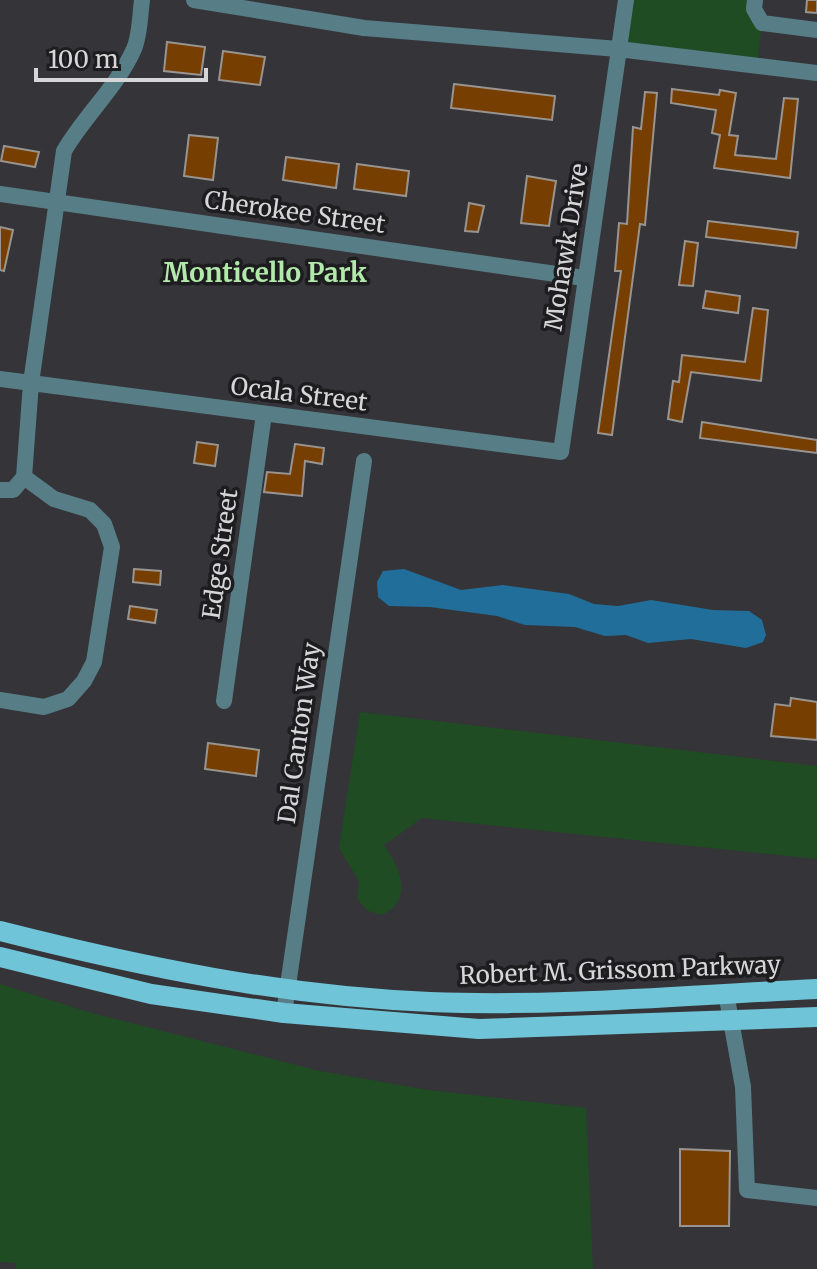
<svg xmlns="http://www.w3.org/2000/svg" width="817" height="1269" font-family="Merriweather,serif">
<rect width="100%" height="100%" fill="#353539"/>
<!-- green -->
<path fill="#1f4c23" d="M626,0H755L762,23L757,66L618,49Z
M360,712L817,766V859L422,818L384,845C399,867 415,899 382,915L368,911L357,899L359,881L339,848Z
M0,984L88,1012L320,1071L428,1090L586,1108L593,1269H16V1263L0,1262Z"/>
<!-- water -->
<path fill="#216e9b" d="M404,569L461,590L503,585L569,594L594,604L618,606L651,600L713,610L749,611L762,620L766,635L763,642L746,648L691,639L648,643L626,635L605,636L575,627L525,625L497,616L430,607L389,606L378,597L377,582L383,571Z"/>
<!-- building -->
<path fill="#773e01" stroke="#999490" stroke-width="2" d="M807,0H817V13L806,12Z
M167,42L205,47L201,75L164,71Z
M223,51L265,57L260,85L219,80Z
M454,84L555,96L552,120L451,108Z
M672,89L719,95L720,90L736,93L729,135L738,136L735,155L776,159L784,98L798,99L790,178L714,168L720,135L712,133L716,110L671,103Z
M645,92L657,93L645,225L640,224L612,435L598,433L621,271H615L619,223L627,224L633,127L641,129Z
M189,135L218,138L213,180L184,176Z
M4,146L39,152L35,167L1,161Z
M286,157L339,164L336,188L283,180Z
M357,164L409,171L406,196L354,189Z
M527,176L556,181L549,226L521,223Z
M469,203L484,206L478,232L465,231Z
M708,221L798,232L796,248L706,237Z
M0,227L13,230L4,271L0,270Z
M685,241L698,243L693,286L679,285Z
M706,291L740,296L738,313L703,308Z
M753,308L768,310L761,381L691,372L682,422L668,419L673,381L679,382L682,355L745,362Z
M702,422L817,440V453L700,438Z
M197,442L218,445L215,466L194,463Z
M295,444L324,448L322,464L305,461L302,496L264,492L267,472L290,474Z
M134,569L161,571L160,585L133,582Z
M130,606L157,610L155,623L128,619Z
M791,698L817,702V740L771,736L775,704L790,706Z
M208,743L259,750L256,776L205,769Z
M680,1149L730,1151L729,1226H680Z"/>
<g fill="none" stroke-linecap="round" stroke-linejoin="round">
<!-- minor -->
<path stroke="#577e87" stroke-width="16" d="M194,0L364,28L618,49L817,73
M755,0L754,9L762,23L817,30
M0,194L584,278
M0,379L561,452L626,0
M0,490H13L24,477L31,383L64,151C85,115 117,87 134,49C140,35 140,15 142,0
M0,700L44,707L68,699L84,681L94,662L112,547L104,524L90,510L54,499L24,477
M224,701L264,414
M726,993L743,1087L747,1190L817,1198
M284,1013L364,461"/>
<!-- major -->
<path stroke="#70c4d8" stroke-width="20" d="M0,931C142,967 283,996 430,1002C559,1007 688,995 817,989
M0,957L151,994L284,1013L479,1029L817,1017"/>
</g>
<g text-anchor="middle" dominant-baseline="central" stroke-width="7" stroke-linejoin="round" paint-order="stroke">
<!-- street labels -->
<g font-size="24" fill="#d6d5d8" stroke="#1d1d1f">
<text transform="translate(295 212) rotate(8)">Cherokee Street</text>
<text transform="translate(566 247) rotate(-81)">Mohawk Drive</text>
<text transform="translate(299 394) rotate(7)">Ocala Street</text>
<text transform="translate(220 554) rotate(-82)">Edge Street</text>
<text transform="translate(299 733) rotate(-82)">Dal Canton Way</text>
<text transform="translate(620 970) rotate(-2)">Robert M. Grissom Parkway</text>
</g>
<!-- neighbourhood labels -->
<g font-size="26" font-weight="bold" fill="#b2e8ab" stroke="#1d1d1f">
<text x="265" y="272">Monticello Park</text>
</g>
</g>
<!-- scale -->
<path d="M36 68v12h170v-12" fill="none" stroke="#d6d5d8" stroke-width="4"/>
<text x="48" y="68" font-size="24" fill="#d6d5d8" stroke="#1d1d1f" stroke-width="6" paint-order="stroke">100 m</text>
</svg>
